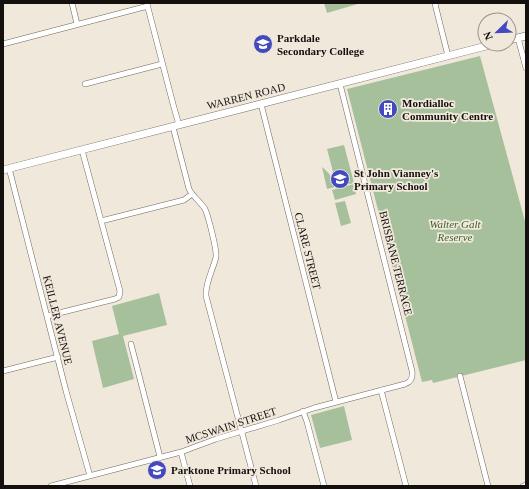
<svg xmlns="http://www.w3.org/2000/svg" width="529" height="489" font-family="Georgia,serif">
<rect width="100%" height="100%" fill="#f1e8dc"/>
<!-- green -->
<path fill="#a6c09b" d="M324,3H361L327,13Z
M480,56L526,225V360L433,383L432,380L422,382L347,89Z
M344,145L354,183L337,187L327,149Z
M322,167C330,173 332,178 335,187L327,189Z
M354,184L356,194L335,200L332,190Z
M345,201L351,223L341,226L335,203Z
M159,293L167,325L123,336L134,379L103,388L92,341L119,334L112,306Z
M344,406L352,440L320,448L311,415Z"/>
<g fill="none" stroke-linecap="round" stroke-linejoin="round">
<defs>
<path id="street" d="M72,3L77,24
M435,3L436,8L448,56
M147,4L173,104L179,125
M518,38L526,68
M3,44L148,6
M85,84L162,64
M261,104L336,402
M173,127L189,189C193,197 200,201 205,209C208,215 217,250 216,257C213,270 205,283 206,296L256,486
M9,168L66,391L90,476
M101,221L184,200L192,194
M47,316L115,299L119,297L120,291L82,150
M131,344L160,457
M3,371L58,357
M460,376L488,486
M381,390L406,486
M303,411L307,422L324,486
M181,452L190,486
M51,486L181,452L216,439L279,420L314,408L405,384C411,382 413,378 412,371L340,84
M523,486L526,485"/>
<path id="secondary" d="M509,40L526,36
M3,170L494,44"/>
</defs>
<!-- street casing -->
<use href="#street" stroke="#70685e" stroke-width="6"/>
<!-- secondary casing -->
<use href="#secondary" stroke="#70685e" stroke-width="8"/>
<!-- street -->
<use href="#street" stroke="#fff" stroke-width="5"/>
<!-- secondary -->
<use href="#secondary" stroke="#fff" stroke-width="7"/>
</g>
<!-- icons -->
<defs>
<symbol id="school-disc" viewBox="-11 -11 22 22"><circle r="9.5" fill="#4349be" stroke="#f1e8dc"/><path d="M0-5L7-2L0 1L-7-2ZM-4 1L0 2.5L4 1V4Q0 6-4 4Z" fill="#fff"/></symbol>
<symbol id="building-disc" viewBox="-11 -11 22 22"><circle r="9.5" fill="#4349be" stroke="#f1e8dc"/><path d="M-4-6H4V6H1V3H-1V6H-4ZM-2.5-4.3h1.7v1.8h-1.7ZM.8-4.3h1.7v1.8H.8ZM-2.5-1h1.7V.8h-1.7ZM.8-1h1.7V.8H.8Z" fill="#fff"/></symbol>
</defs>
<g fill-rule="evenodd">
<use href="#school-disc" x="252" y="33" width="22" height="22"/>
<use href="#building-disc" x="377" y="98" width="22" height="22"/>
<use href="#school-disc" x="329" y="168" width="22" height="22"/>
<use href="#school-disc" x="146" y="459" width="22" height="22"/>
</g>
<g text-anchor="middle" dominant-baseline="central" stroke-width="3.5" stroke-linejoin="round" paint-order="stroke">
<!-- poi labels -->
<g font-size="11" font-weight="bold" fill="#13100d" stroke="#f1e8dc" text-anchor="start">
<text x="277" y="38">Parkdale<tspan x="277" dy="13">Secondary College</tspan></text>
<text x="402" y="103">Mordialloc<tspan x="402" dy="13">Community Centre</tspan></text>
<text x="354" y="173">St John Vianney's<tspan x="354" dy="13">Primary School</tspan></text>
<text x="171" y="470">Parktone Primary School</text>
</g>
<!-- street labels -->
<g font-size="11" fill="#13100d" stroke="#f1e8dc">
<text transform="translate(246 96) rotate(-14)">WARREN ROAD</text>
<text transform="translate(308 251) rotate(76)">CLARE STREET</text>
<text transform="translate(396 263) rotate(76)">BRISBANE TERRACE</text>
<text transform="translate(58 320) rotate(76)">KEILLER AVENUE</text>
<text transform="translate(231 425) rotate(-18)">MCSWAIN STREET</text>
</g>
<!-- park labels -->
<g font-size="11" font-style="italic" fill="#3b5f29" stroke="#f1e8dc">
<text x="455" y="224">Walter Galt<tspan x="455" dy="13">Reserve</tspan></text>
</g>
</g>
<!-- border -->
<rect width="529" height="489" fill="none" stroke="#13100d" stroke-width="8"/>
<!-- north arrow -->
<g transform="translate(497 32) rotate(247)"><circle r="19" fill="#f1e8dc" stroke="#989289"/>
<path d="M0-3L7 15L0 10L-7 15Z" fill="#4349be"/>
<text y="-6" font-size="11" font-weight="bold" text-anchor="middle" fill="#13100d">N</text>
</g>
</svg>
